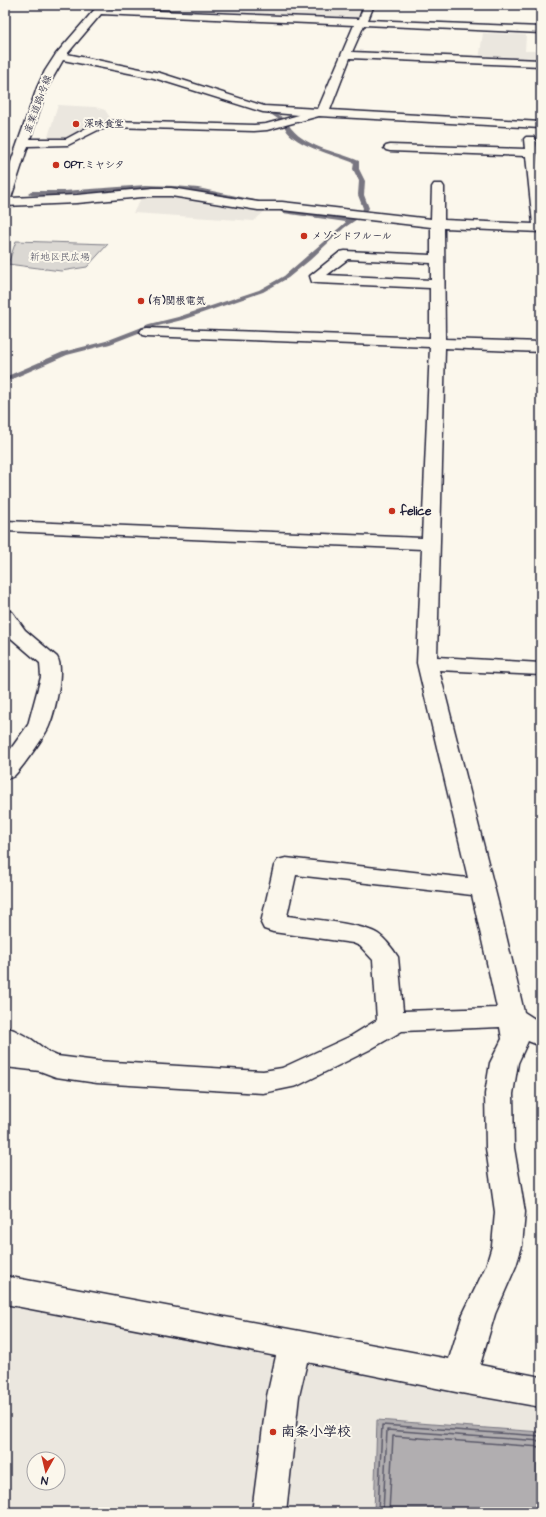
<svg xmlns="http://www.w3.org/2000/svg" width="546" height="1517" font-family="'Architects Daughter','Klee One',sans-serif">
<rect width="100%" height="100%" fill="#fbf7ec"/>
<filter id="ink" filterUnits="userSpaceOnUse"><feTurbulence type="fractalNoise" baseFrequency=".025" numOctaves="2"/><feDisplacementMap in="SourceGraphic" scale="8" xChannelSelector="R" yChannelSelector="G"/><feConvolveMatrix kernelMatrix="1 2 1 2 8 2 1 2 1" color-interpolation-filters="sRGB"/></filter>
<g filter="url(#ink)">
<!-- built -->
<path fill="#ebe7df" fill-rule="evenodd" d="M126,5H207L248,7L250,5H362L357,18L134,8Z
M483,33L526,35L525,51H541V62L479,59Z
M58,105L95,107L105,110L113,122L66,139L47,140Z
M143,195H169L204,199L266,210L254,221L133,213Z
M5,1307L47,1312L541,1405V1512H5ZM34,1459H58V1483H34Z"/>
<!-- green -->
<path fill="#dbd8d3" stroke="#7e7d87" d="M16,241L108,244L87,267L61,271L8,264Z"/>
<!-- water -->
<path fill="#b1aeb0" stroke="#787681" d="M377,1420L541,1432V1512H374Z"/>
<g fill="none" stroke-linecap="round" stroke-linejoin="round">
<!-- shore -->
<path stroke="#5b5a6a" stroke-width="1.5" d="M378,1512L382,1425L541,1436
M383,1512L387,1430L541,1441
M389,1512L393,1436L541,1447"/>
<!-- stream -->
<path fill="#787681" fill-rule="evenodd" d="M256,108L276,113L286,120L281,121L272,115L254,110V109Z
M284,124H288C304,148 334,150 359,161V169L365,181L364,195L369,208L366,213L344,228L310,260L288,278L263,292L182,320L154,327L110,344L67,355L5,382V377L63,352L106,341L150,324L178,317L259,290L284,276L346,222L283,213L280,211L281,210L350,219L362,211L363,208L358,195L359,181L353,169L354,163C337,155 287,145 284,124Z
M146,185L175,186L198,188L260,201L257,203C226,196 195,189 163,189C119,188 75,196 31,195L28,193L31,191H64Z"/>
<defs>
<path id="minor" d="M100,5H111L107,9L359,19L364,5H374L368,20L541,27V33L364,25L352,52L541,60V66L350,58L330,110L541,122V128L319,116L267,130L254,131L111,127L98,130L68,145L28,146L11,198L77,195L153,188H171L258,202H282L431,219L432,187L434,184H442L444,187V220L533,224L526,156L390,151L386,150L384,148L386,146L390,145L525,149L524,139L526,137H534L536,139L541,183V232L444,228L445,339L541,342V352L445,348L437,657L541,663V675L439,670L501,914L524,1012L541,1023V1046L528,1041L518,1063L513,1094L514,1148L525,1212L522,1246L516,1266L495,1314L480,1365L541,1377V1407L461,1393L307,1362L299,1396L286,1512H252L267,1396L276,1356L5,1304V1276L449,1359L463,1314L486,1266L492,1246L495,1212L486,1148L485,1094L490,1063L502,1039L500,1027L402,1031L369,1050L297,1086L263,1093L97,1083L56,1077L40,1071L5,1067V1027L14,1030L31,1039L50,1053L57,1056L97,1061L263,1071L282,1068L351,1036L377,1020L373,960L360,946L353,943L273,932L264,929L261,923L274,866L278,860L286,858L468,878L417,663L422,549L5,531V521L422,538L430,347L147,336L142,335L140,332L142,329L147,328L430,338V288L317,283L312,282L310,276L340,252L345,251L431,255V227L282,210H258L171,196H153L77,203L5,206V179L37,88L45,71L56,54L95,9ZM101,14L354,25L318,109L264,106L160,73L67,54ZM63,60L154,78L263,112L299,115L266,124L254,125L111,121L90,126L66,139H30L47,88ZM348,259L431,263V280L327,275ZM296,875L472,895L497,1008L403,1011L398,957C393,949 385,939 378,934C361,923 308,919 287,916Z
M5,610L12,612L25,630L57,657C65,669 55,712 49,726C45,736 22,768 14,776C11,778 8,778 5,779V757L28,725L41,677L40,663L11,638L5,630Z"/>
</defs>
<!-- minor casing -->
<use href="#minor" stroke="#22223b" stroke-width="3"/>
<!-- minor -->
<use href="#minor" fill="#fbf7ec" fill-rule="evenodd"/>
</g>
</g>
<!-- markers -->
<g fill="#c8321e" stroke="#fbf7ec" stroke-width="1.5">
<circle cx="76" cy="124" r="4"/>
<circle cx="56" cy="165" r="4"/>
<circle cx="304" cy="236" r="4"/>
<circle cx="141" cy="301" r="4"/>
<circle cx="392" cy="511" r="4"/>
<circle cx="273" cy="1432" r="4"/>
</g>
<g text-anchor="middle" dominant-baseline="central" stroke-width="4" stroke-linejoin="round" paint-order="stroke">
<!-- far-street labels -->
<g font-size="10" fill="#22223b" stroke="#fbf7ec">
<text transform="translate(38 104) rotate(-70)">産業道路1号線</text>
</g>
<!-- far-poi labels -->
<g font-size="10" font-weight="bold" fill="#22223b" stroke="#fbf7ec" text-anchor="start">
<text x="84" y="124">深味食堂</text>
<text x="64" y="165">OPT.ミヤシタ</text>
<text x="312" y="236">メゾンドフルール</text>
<text x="149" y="301">(有)関根電気</text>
</g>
<!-- far-park labels -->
<g font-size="10" fill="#505061" stroke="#fbf7ec">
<text x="60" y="257">新地区民広場</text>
</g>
<!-- poi labels -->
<g font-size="12" font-weight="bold" fill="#22223b" stroke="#fbf7ec" text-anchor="start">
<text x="400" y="511">felice</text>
</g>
<!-- near-poi labels -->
<g font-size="14" font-weight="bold" fill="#22223b" stroke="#fbf7ec" text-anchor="start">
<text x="281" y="1432">南条小学校</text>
</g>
</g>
<!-- margin -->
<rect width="546" height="1517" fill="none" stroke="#fbf7ec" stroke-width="20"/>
<rect x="10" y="10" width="526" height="1497" fill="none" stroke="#22223b" stroke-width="1.5" filter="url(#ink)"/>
<!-- north arrow -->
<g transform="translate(46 1471) rotate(188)"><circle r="19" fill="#fbf7ec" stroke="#a4a2a5"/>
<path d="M0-3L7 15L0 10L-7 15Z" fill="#c8321e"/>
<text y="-6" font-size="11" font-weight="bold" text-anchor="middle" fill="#22223b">N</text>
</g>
</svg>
